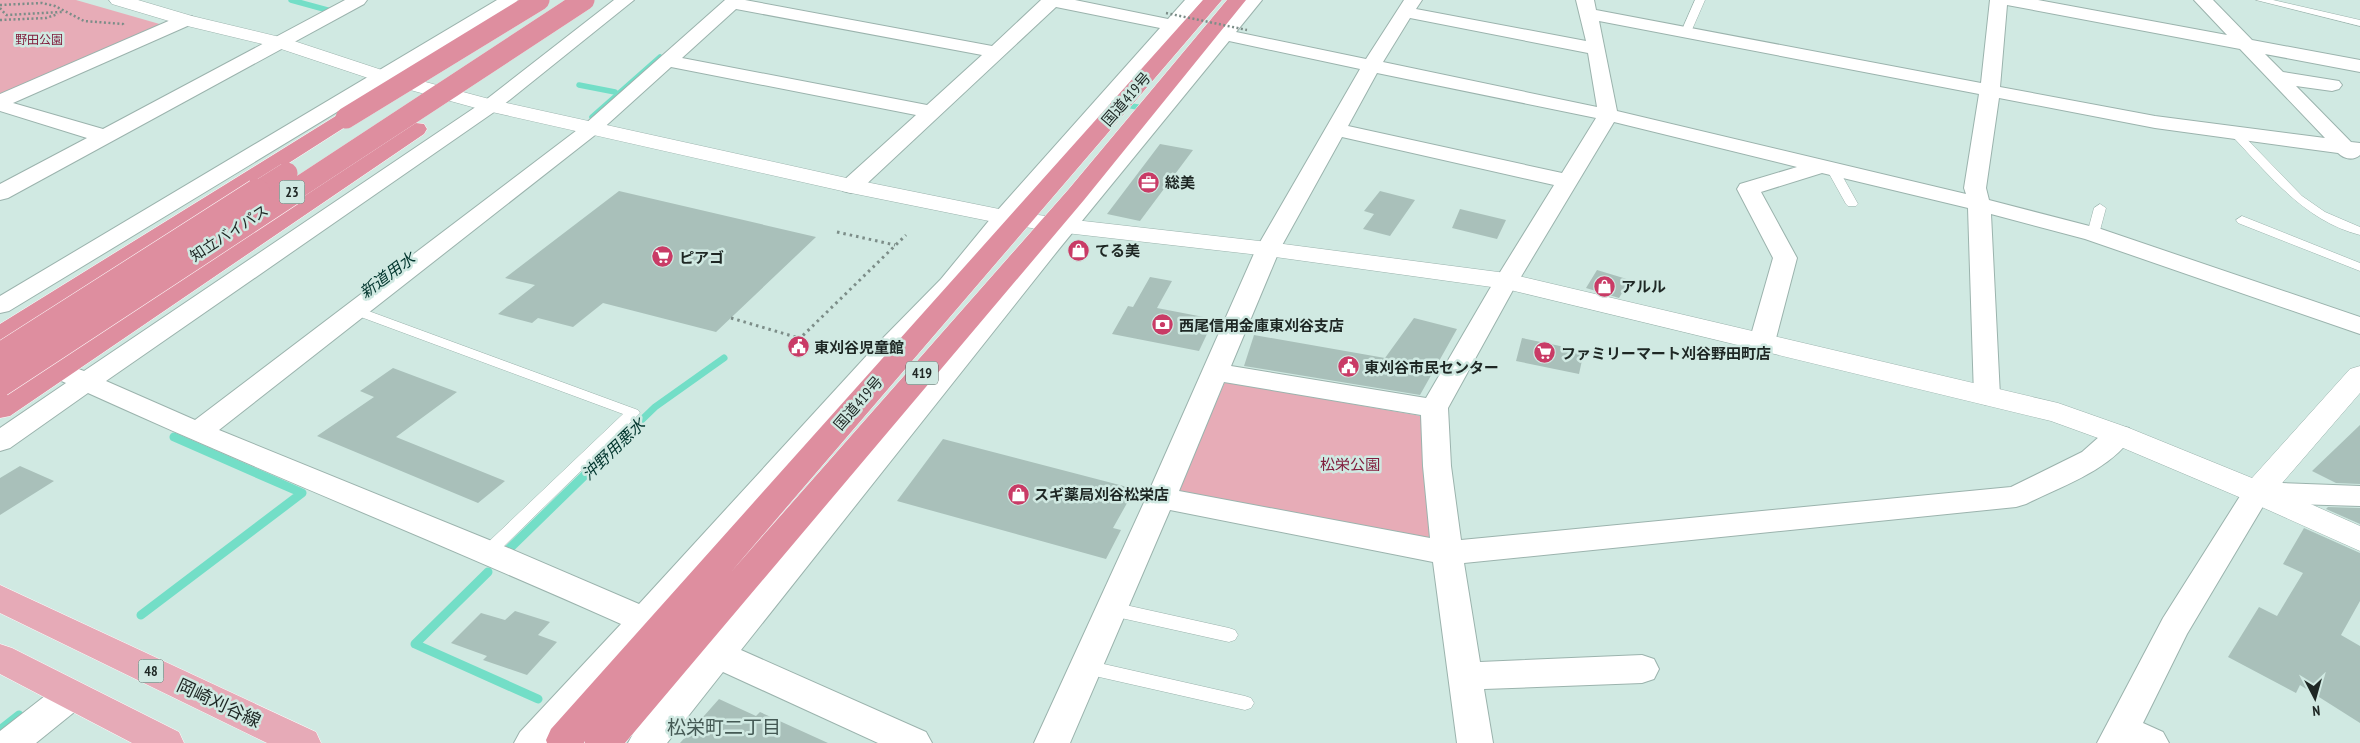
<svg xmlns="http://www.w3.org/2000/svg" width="2360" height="743" font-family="'PT Sans Narrow','Noto Sans JP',sans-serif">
<rect width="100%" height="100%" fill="#d0e9e2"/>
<!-- green -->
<path fill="#e7acb7" d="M0,0H76L163,25L0,98Z
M1225,382L1421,416L1434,540L1176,493Z"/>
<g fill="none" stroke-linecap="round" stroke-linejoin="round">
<!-- stream-far2 -->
<path stroke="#73dec7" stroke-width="5.5" d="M291,0L331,11
M579,85L615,92
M1122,104L1147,109
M592,117L660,57"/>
<!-- stream-far1 -->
<path stroke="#73dec7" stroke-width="7" d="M625,436L655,407L724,358"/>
<!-- stream -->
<path stroke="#73dec7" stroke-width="9" d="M509,549L626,435
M488,572L415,644L538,699
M141,615L302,493L174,437
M0,730L19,715"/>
</g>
<!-- building -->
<path fill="#a9c0ba" d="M1160,144L1193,150L1140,221L1107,214Z
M619,191L816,237L716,332L603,303L573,327L538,318L532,323L498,314L535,285L505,278Z
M1380,191L1415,200L1390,236L1363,229L1374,214L1364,211Z
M1460,209L1506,220L1497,239L1452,228Z
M1597,270L1630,280L1619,298L1586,288Z
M1150,277L1172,281L1157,308L1214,319L1199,351L1112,334L1128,306L1133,307Z
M1414,318L1457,329L1420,395L1244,366L1254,335L1385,358Z
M1522,338L1584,351L1579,374L1516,361Z
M393,368L457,392L396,437L505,481L478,503L317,436L374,397L360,391Z
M2360,425V484L2336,483L2312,471Z
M943,439L1135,489L1113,528L1121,530L1106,559L897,501Z
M20,466L54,481L0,515V478Z
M2328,507L2360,508V524L2326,509Z
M2304,528L2360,553V601L2341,635L2360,646V723L2300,685L2296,693L2228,657L2259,607L2277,616L2303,573L2283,564Z
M515,611L550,622L538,635L557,642L527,675L483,660L487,656L451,643L481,613L505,620Z
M719,699L756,716L760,712L828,743H680Z"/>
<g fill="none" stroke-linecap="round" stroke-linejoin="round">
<defs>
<path id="service" d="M1695,0H1705L1691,32L1683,34L1681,32Z
M2256,0H2273L2360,20V26Z
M2236,131L2240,132L2302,196L2325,212L2360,227V235C2305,221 2270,176 2232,136L2231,134Z
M1833,167L1839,170L1858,204L1856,206H1848L1846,204L1827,170Z
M2100,204L2106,208L2099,234L2097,237H2089L2087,234L2094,208Z
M2242,216L2360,263V271L2238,223L2236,220Z
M355,306L638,410L640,413L494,556L488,558L482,556L480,552L482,548L623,414L350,313L349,310L350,307Z
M1112,602L1229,628L1235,630L1238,635L1235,640L1229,642L1112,616L1106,614L1104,609L1106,604Z
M1086,660L1245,696L1251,698L1254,703L1251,708L1245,710L1086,674L1080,672L1077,667L1080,662Z"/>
<path id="minor" d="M345,0H367L364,4L8,198L0,200V184L87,138L0,111V94L180,16H192L195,20L192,24L13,103L103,129Z
M497,0H518L515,4L9,311L0,313V296Z
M614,0H634L497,110L106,381L195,420L585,124L725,0H745L992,46L1041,0H1075L1168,19L1185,0H1203L1012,222L959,289L899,352L554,743H514L520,732L621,624C444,545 264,473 88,393L10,448L0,451V428L66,383L50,376L46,370L50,364L59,362L84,371L483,102ZM1056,7L1160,28L996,212L941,279L881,340L639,604L499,544L219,430L599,132L671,67L916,115L843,181L840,186L843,191L851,193L859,191ZM736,9L982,55L927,105L682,58Z
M1244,0H1262L1236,32L1366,59L1404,0H1422L1416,9L1586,41L1576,0H1594L1596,10L1981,83L1990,0H2038L2227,35L2194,0H2213L2252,40L2360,60V72L2265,54L2283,72L2339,81L2342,85L2339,89L2332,91L2296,86L2351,142L2360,143V155C2353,161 2344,159 2338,153L2155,128L1999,98L1986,188L1989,200L2101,229L2360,317V334L2085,239L1991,214L2000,396L1996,402L1987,405L1978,402L1974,396L1968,208L1822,173L1761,192L1797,258L1775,342L1771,348L1762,350L1753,348L1749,342L1773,258L1737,189L1740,184L1797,167L1614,122L1513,290L1448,408L1451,466L1461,540L2011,487L2082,452L2109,428L2119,426L2129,428L2133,435C2111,470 2062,486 2026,504L2016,507L1464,563L1480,662L1642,655L1654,659L1659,669L1654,679L1642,683L1484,689L1493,743H1457L1433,562L1170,510L1070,743H1034L1146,498L1256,249L1360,69L1229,41L1059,249L741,650L926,732L932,743H878L723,672L667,743H628L634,732ZM2007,5L2240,49L2325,138L2155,116L2000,87ZM1410,18L1588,53L1597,107L1383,62ZM1599,21L1979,94L1964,188L1966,194L1617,111ZM1377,73L1596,118L1562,173L1348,126ZM1342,137L1554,185L1489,290L1426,398L1231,366L1280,249ZM1224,382L1421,415L1423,466L1430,538L1179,491Z
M2257,482L2360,486V506L2265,503L2187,634L2143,723L2163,732L2169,743H2097L2163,618L2247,485Z
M71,681L83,685L88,695L83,705L36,743H0V731L59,685Z"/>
<path id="tertiary" d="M109,0H138L192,16L288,39L388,72L493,100L851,179L1004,210L1066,219L1268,242L1506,273L2058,403L2129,428L2252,478L2350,369L2360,366V393L2277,489L2360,526V551L2246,500L2109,442L2051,421L1506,289L1268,256L1066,233L1004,224L851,193L483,110L374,80L275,47L179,24L112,4Z"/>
<path id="primary" d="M0,585L316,732L321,743H267L0,613Z
M0,644L12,648L179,732L184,743H132L0,674Z"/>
<path id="trunk" d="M1203,0H1222L731,572L1068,190L1227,0H1246L1084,200L625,743H585V741L584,743H547L546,740L551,729Z
M346,112L353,114L357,118L353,122L9,342L0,344V324L339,114Z
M416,123L424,124L427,129L424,134L10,416L0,418V396L408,124Z"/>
</defs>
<!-- service casing -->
<use href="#service" stroke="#9bb3ad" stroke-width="1"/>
<!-- minor casing -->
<use href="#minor" stroke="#9bb3ad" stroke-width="2"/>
<!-- tertiary casing -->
<use href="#tertiary" stroke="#9bb3ad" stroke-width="1"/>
<!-- primary casing -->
<use href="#primary" stroke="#fff" stroke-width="1"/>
<!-- trunk casing -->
<use href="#trunk" stroke="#fff" stroke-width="1"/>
<!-- path-far1 -->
<path stroke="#7c8d88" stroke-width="2.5" stroke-dasharray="2 2.5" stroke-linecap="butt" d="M0,5L42,3L55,6L84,21L123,24L124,26
M0,8L6,15L62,12
M0,20L46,18L58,14"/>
<!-- path -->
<path stroke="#7c8d88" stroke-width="3" stroke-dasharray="2.5 4" stroke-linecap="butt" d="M837,232L895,245
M731,318L799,338
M789,349L906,235"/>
<!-- service -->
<use href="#service" fill="#fff" fill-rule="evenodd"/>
<!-- minor -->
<use href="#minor" fill="#fff" fill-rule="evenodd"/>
<!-- tertiary -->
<use href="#tertiary" fill="#fff" fill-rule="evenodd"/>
<!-- primary -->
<use href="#primary" fill="#e6aab7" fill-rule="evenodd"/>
<!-- trunk -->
<use href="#trunk" fill="#de8e9f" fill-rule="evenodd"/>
<defs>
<path id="trunk-bridge-far1" d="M346,118L539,0
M255,193L287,173
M290,193L584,0"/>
<path id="trunk-bridge" d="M0,356L257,192
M0,384L292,192"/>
</defs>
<!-- trunk-bridge-far1 casing -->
<use href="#trunk-bridge-far1" stroke="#fff" stroke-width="21" stroke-linecap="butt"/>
<!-- trunk-bridge casing -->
<use href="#trunk-bridge" stroke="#fff" stroke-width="27" stroke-linecap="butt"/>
<!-- path-bridge -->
<path stroke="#7c8d88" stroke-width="2.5" stroke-dasharray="2 2.5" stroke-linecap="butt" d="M1166,13L1247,30"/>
<!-- trunk-bridge-far1 -->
<use href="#trunk-bridge-far1" stroke="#de8e9f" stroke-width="21"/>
<!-- trunk-bridge -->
<use href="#trunk-bridge" stroke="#de8e9f" stroke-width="26"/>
</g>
<!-- icons -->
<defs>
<symbol id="office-disc" viewBox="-11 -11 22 22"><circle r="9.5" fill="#c93b66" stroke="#d0e9e2"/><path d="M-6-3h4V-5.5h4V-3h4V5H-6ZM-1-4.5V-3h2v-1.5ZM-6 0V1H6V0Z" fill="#fff"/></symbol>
<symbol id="shop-disc" viewBox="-11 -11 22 22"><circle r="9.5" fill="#c93b66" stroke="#d0e9e2"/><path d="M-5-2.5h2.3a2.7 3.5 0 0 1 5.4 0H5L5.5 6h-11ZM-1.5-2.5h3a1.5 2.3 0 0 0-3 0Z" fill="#fff"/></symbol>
<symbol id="supermarket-disc" viewBox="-11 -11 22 22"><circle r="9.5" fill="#c93b66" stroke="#d0e9e2"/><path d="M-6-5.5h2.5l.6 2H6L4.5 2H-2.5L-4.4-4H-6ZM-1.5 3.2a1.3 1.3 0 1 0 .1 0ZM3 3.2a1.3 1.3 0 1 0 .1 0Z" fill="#fff"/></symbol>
<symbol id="bank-disc" viewBox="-11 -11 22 22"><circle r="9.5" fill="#c93b66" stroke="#d0e9e2"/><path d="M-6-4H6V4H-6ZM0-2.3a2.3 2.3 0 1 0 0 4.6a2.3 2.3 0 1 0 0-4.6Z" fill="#fff"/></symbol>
<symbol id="civic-disc" viewBox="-11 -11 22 22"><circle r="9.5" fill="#c93b66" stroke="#d0e9e2"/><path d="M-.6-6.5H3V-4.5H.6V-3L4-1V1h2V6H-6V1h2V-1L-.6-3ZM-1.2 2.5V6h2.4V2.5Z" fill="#fff"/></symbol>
</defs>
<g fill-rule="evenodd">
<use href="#office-disc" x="1136" y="170" width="25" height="25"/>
<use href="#shop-disc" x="1066" y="238" width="25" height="25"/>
<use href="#supermarket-disc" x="650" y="244" width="25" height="25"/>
<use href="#shop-disc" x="1592" y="274" width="25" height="25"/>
<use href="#bank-disc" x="1150" y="312" width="25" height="25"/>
<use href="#civic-disc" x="786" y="334" width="25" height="25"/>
<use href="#supermarket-disc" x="1532" y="340" width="25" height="25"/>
<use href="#civic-disc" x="1336" y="354" width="25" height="25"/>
<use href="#shop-disc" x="1006" y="482" width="25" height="25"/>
</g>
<g text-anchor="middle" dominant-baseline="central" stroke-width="5" stroke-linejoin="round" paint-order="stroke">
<!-- far-park labels -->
<g font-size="12" fill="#801d3d" stroke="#d0e9e2">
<text x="39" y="39">野田公園</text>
</g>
<!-- shield labels -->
<g fill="#d0e9e2" stroke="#53615d" stroke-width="1">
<rect x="279.5" y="180.5" width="25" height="23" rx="4"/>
<rect x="906" y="361.5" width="32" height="23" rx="4"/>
<rect x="138.5" y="659.5" width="25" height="23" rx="4"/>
</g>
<g font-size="14" font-weight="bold" fill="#1e2724">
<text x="292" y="192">23</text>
<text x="922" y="373">419</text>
<text x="151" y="671">48</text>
</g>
<!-- street labels -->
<g font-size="15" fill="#1e2724" stroke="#d0e9e2">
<text transform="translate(1126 99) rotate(-49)">国道419号</text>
<text transform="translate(229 233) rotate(-33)">知立バイパス</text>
<text transform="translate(858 403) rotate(-49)">国道419号</text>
</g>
<!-- poi labels -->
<g font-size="15" font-weight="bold" fill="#1e2724" stroke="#d0e9e2" text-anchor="start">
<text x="1165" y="182">総美</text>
<text x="1095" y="250">てる美</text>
<text x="679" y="257">ピアゴ</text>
<text x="1621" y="286">アルル</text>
<text x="1179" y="325">西尾信用金庫東刈谷支店</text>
<text x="814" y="347">東刈谷児童館</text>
<text x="1561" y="353">ファミリーマート刈谷野田町店</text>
<text x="1364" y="367">東刈谷市民センター</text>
<text x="1034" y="494">スギ薬局刈谷松栄店</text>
</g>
<!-- park labels -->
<g font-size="15" fill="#801d3d" stroke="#d0e9e2">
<text x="1350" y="464">松栄公園</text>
</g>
<!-- water labels -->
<g font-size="16" font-style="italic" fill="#02362e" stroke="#d0e9e2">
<text transform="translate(387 275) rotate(-37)">新道用水</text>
<text transform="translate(613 449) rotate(-44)">沖野用悪水</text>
</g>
<!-- near-street labels -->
<g font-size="18" fill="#1e2724" stroke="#d0e9e2">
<text transform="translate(219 703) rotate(25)">岡崎刈谷線</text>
</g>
<!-- near-neighbourhood labels -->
<g font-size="19" fill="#445954" stroke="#d0e9e2">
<text x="724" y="727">松栄町二丁目</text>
</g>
</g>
<!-- north arrow -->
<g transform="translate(2315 698) rotate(174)" stroke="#d0e9e2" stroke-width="4" paint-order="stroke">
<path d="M0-4L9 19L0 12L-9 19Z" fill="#1e2724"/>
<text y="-8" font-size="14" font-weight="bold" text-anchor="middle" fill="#1e2724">N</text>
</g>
</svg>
